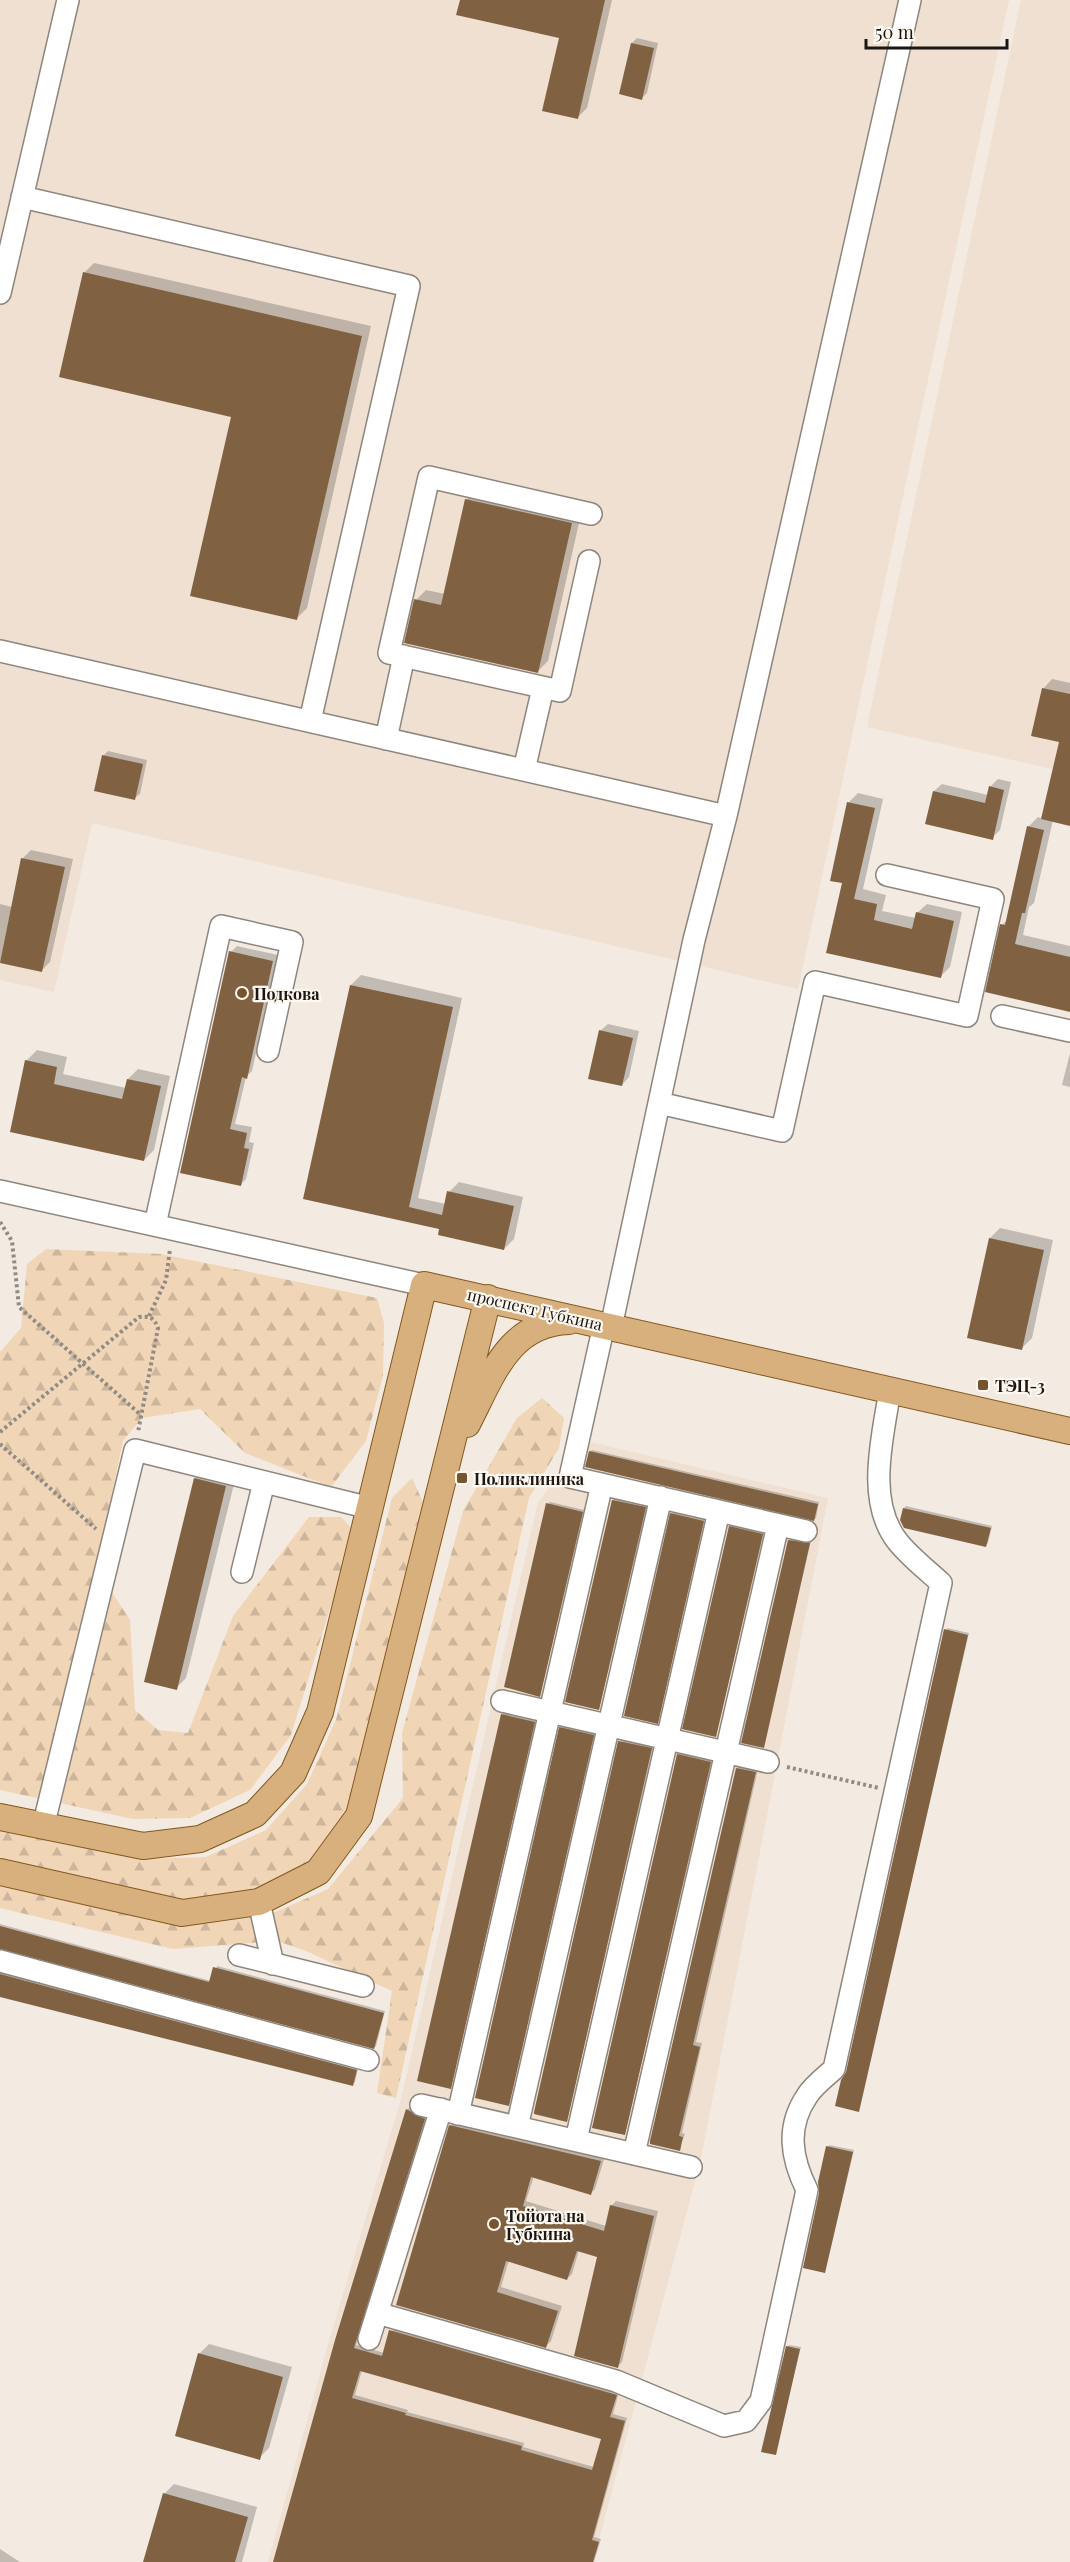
<svg xmlns="http://www.w3.org/2000/svg" width="1070" height="2562" font-family="'Playfair Display',serif">
<defs>
<pattern id="forest-firs" width="22" height="20" patternUnits="userSpaceOnUse" patternTransform="scale(1.5)"><rect width="22" height="20" fill="#f1d5b7"/><path d="M5 1l3.5 6h-7zM16 11l3.5 6h-7z" fill="#ceb69c"/></pattern>
</defs>
<rect width="100%" height="100%" fill="#f3eae1"/>
<!-- built -->
<path fill="#efe0d1" d="M0,0H1009L798,989L92,823L54,992L0,980Z
M1021,0H1070V773L867,727Z
M586,1441L828,1498L701,2159L593,2562H268L329,2341L401,2099L538,1502Z"/>
<!-- forest -->
<path fill="url(#forest-firs)" d="M46,1249L161,1254L377,1298L384,1323L383,1376L366,1441L331,1487L245,1453L200,1409L142,1418L123,1441L96,1568L130,1620L135,1710L158,1730L188,1733L233,1616L309,1517H341L354,1531L291,1735L250,1790L190,1818L133,1819L0,1790V1352L21,1328L27,1264Z
M542,1398L564,1418L559,1448L529,1498L396,2098L377,2093L392,1991L306,1951L277,1941L173,1949L0,1908V1884L185,1926L266,1916L328,1889L403,1798L402,1733L463,1511L517,1418Z
M412,1478L426,1509L349,1811L309,1867L255,1892L184,1903L0,1862V1829L142,1859L206,1857L266,1830L307,1784L336,1720L392,1498Z"/>
<!-- shadow -->
<path fill="#0003" fill-rule="evenodd" d="M461,0H612L587,108L578,117L561,37Z
M637,38L658,43L647,93L642,98L632,43Z
M94,263L371,326L307,608L297,618L232,416L84,273Z
M476,490L581,514L548,661L538,671L416,600L426,590L445,594L466,500Z
M1052,679L1070,683V824L1053,820L1034,903L1029,907L1023,935L1070,946V1010L987,991L1002,925L1008,919L1028,827L1038,817L1043,819L1060,741L1043,689Z
M108,751L147,760L140,794L135,798L103,756Z
M998,779L1011,782L1000,830L992,838L934,791L942,784L988,795L990,787Z
M858,793L883,799L863,889L886,895L882,911L916,918L917,913L927,904L962,912L950,967L940,977L828,951L844,882L849,802Z
M31,850L73,859L50,962L42,970L0,961V904L12,907L23,858Z
M237,946L278,955L252,1071L246,1077L235,1124L252,1127L249,1142L254,1143L246,1179L240,1185L181,1172L231,952Z
M361,975L462,998L418,1198L446,1204L449,1192L459,1182L523,1197L514,1239L504,1249L441,1228L305,1198L351,985Z
M608,1024L639,1031L629,1077L622,1085L600,1031Z
M37,1050L67,1057L63,1074L126,1088L128,1079L138,1069L170,1076L154,1150L144,1160L11,1131L27,1060Z
M1070,1053V1087L1062,1085Z
M1000,1228L1053,1240L1032,1338L1022,1348L990,1238Z
M592,1450L819,1502L816,1518L814,1520L590,1452Z
M206,1468L236,1476L186,1678L176,1688L195,1478Z
M615,1498L647,1506L599,1709L613,1500Z
M550,1502L584,1510L540,1695L548,1504Z
M906,1506L992,1526L988,1543L986,1545L904,1508Z
M674,1512L705,1519L657,1722L672,1514Z
M732,1525L764,1532L716,1735L730,1527Z
M791,1539L811,1541L763,1746L789,1541Z
M947,1628L969,1633L858,2110L848,2072Z
M504,1713L536,1720L450,2087L502,1715Z
M563,1726L595,1733L508,2104L561,1728Z
M622,1740L653,1747L567,2120L620,1742Z
M680,1753L712,1760L625,2134L678,1755Z
M740,1765L758,1769L696,2042L702,2043L682,2133L685,2134L679,2149L652,2143L737,1768Z
M0,1924L211,1981L217,1966L385,2011L376,2046L374,2048L0,1947Z
M0,1972L358,2069L355,2082L353,2084L0,1996Z
M410,2107L427,2116L356,2345L384,2353L394,2327L619,2392L613,2414L627,2418L594,2537L601,2539L594,2562H274L407,2110ZM362,2370L603,2438L594,2467L523,2447L524,2443L407,2412L408,2410L355,2395Z
M456,2121L605,2156L595,2189L590,2194L534,2176L526,2201L606,2226L611,2206L616,2201L658,2211L622,2362L617,2367L599,2256L579,2250L572,2274L567,2279L509,2260L501,2287L562,2306L551,2341L546,2346L398,2304L451,2125Z
M829,2145L854,2150L825,2272L821,2193Z
M209,2344L292,2367L269,2448L259,2458L199,2354Z
M789,2345L801,2347L775,2453L787,2347Z
M174,2484L257,2507L242,2562H145L164,2494Z
M0,2549L20,2562H0Z"/>
<!-- building -->
<path fill="#806242" fill-rule="evenodd" d="M460,0H605L578,119L542,111L559,38L456,15Z
M631,43L654,48L642,100L619,94Z
M83,272L362,336L297,620L190,596L231,417L59,377Z
M465,499L572,523L538,673L404,643L414,599L441,605Z
M1042,688L1070,694V826L1041,819L1059,742L1031,736Z
M102,755L143,764L135,800L94,791Z
M989,786L1004,790L993,840L925,824L933,791L985,803Z
M847,802L875,808L854,899L877,904L874,920L912,929L916,912L954,921L941,978L826,953L842,883L830,881Z
M1027,826L1044,830L1025,913H1022L1015,944L1070,957V1012L985,992L1000,924L1005,925Z
M21,858L65,867L42,972L0,963Z
M229,951L273,961L247,1079L242,1077L230,1129L247,1133L244,1148L249,1149L241,1186L180,1173Z
M350,985L453,1007L409,1207L442,1215L447,1191L514,1206L504,1250L438,1235L439,1229L303,1199Z
M599,1030L633,1038L622,1086L588,1079Z
M25,1060L57,1067L54,1084L122,1099L127,1079L161,1086L144,1161L10,1132Z
M989,1238L1044,1250L1022,1350L967,1338Z
M589,1451L818,1504L814,1521L585,1467Z
M194,1478L226,1486L177,1690L144,1682Z
M612,1500L646,1507L599,1710L565,1702Z
M546,1503L583,1512L540,1697L504,1687Z
M903,1508L991,1528L986,1547L904,1528L900,1520Z
M670,1513L704,1521L658,1724L624,1716Z
M729,1526L763,1534L716,1737L682,1729Z
M788,1540L810,1543L764,1748L741,1743Z
M944,1629L968,1635L859,2112L835,2106L841,2080L846,2072Z
M501,1714L535,1722L451,2089L417,2081Z
M559,1727L594,1735L509,2106L475,2098Z
M618,1741L652,1748L567,2122L534,2114V2112Z
M677,1754L711,1762L625,2135L592,2128Z
M736,1768L756,1772L693,2045L700,2047L679,2136L683,2137L680,2151L650,2144V2141Z
M0,1926L209,1982L213,1967L384,2013L374,2049L0,1949Z
M0,1974L357,2070L353,2086L0,1997Z
M406,2109L425,2119L354,2348L382,2356L389,2330L617,2395L610,2417L625,2421L592,2540L599,2542L593,2562H273L335,2340ZM360,2371L601,2439L592,2470L521,2450L522,2446L405,2415L406,2413L352,2398Z
M449,2125L601,2161L591,2195L531,2177L523,2206L604,2231L610,2205L654,2216L618,2368L574,2356L597,2257L577,2251L567,2280L506,2261L497,2292L558,2311L546,2348L396,2305Z
M826,2146L853,2152L825,2273L803,2268L819,2193L818,2182Z
M786,2346L800,2349L776,2455L761,2452Z
M198,2353L283,2377L260,2460L175,2436Z
M163,2493L248,2517L235,2562H143Z"/>
<g fill="none" stroke-linecap="round" stroke-linejoin="round">
<defs>
<path id="minor" d="M22,197L409,286L310,721
M0,293L68,0
M589,561L560,691L389,653L429,477L591,514
M0,651L726,816
M386,739L404,656
M524,770L543,688
M1002,1016L1070,1031
M659,1103L782,1131L815,982L967,1016L993,899L887,875
M0,1191L424,1285
M155,1225L221,926L292,942L268,1051
M604,1325L570,1477L806,1531
M611,1327L694,940L726,816L910,0
M242,1572L264,1482
M502,1701L768,1762
M43,1827L135,1450L370,1508
M259,1902L273,1964
M239,1955L363,1986
M0,1961L368,2060
M421,2105L691,2167
M458,2114L602,1484
M517,2127L661,1497
M576,2140L719,1511
M634,2154L778,1525
M377,2313L616,2381L724,2426L746,2421L761,2401L807,2190C791,2158 786,2127 807,2096C813,2086 825,2077 834,2069L941,1583C927,1570 910,1557 898,1542C865,1501 883,1436 890,1390
M369,2339L441,2109"/>
<path id="major" d="M467,1424C492,1376 508,1323 569,1321
M0,1817L143,1846L200,1839L255,1814L293,1773L320,1712L424,1285L1070,1431
M0,1872L182,1913L259,1902L318,1872L359,1816L488,1298"/>
</defs>
<!-- minor casing -->
<use href="#minor" stroke="#8e867d" stroke-width="24"/>
<!-- major casing -->
<use href="#major" stroke="#83581f" stroke-width="28"/>
<!-- path -->
<path stroke="#918b84" stroke-width="4" stroke-dasharray="3 3" stroke-linecap="butt" d="M0,1222L12,1241L19,1307L141,1415
M149,1316L166,1280L170,1249
M0,1432L139,1317C151,1316 154,1318 158,1328L138,1432
M0,1444L96,1529
M787,1767L879,1788"/>
<!-- minor -->
<use href="#minor" stroke="#fff" stroke-width="21"/>
<!-- major -->
<use href="#major" stroke="#d7b07d" stroke-width="26"/>
</g>
<!-- markers -->
<g fill="#77542d" stroke="#fff8f0" stroke-width="2">
<circle cx="242" cy="993" r="6"/>
<rect x="977" y="1379" width="12" height="12" rx="3"/>
<rect x="456" y="1472" width="12" height="12" rx="3"/>
<circle cx="494" cy="2224" r="6"/>
</g>
<g text-anchor="middle" dominant-baseline="central" stroke-width="4.5" stroke-linejoin="round" paint-order="stroke">
<!-- poi labels -->
<g font-size="16" font-weight="bold" fill="#191613" stroke="#fff8f0" text-anchor="start">
<text x="254" y="993">Подкова</text>
<text x="995" y="1385">ТЭЦ-3</text>
<text x="474" y="1478">Поликлиника</text>
<text x="506" y="2215">Тойота на<tspan x="506" dy="18">Губкина</tspan></text>
</g>
<!-- street labels -->
<g font-size="16" fill="#191613" stroke="#fff8f0">
<text transform="translate(535 1309) rotate(13)">проспект Губкина</text>
</g>
</g>
<!-- scale -->
<path d="M866 39v9h141v-9" fill="none" stroke="#191613" stroke-width="3"/>
<text x="875" y="39" font-size="18" fill="#191613" stroke="#fff8f0" stroke-width="4.5" paint-order="stroke">50 m</text>
</svg>
